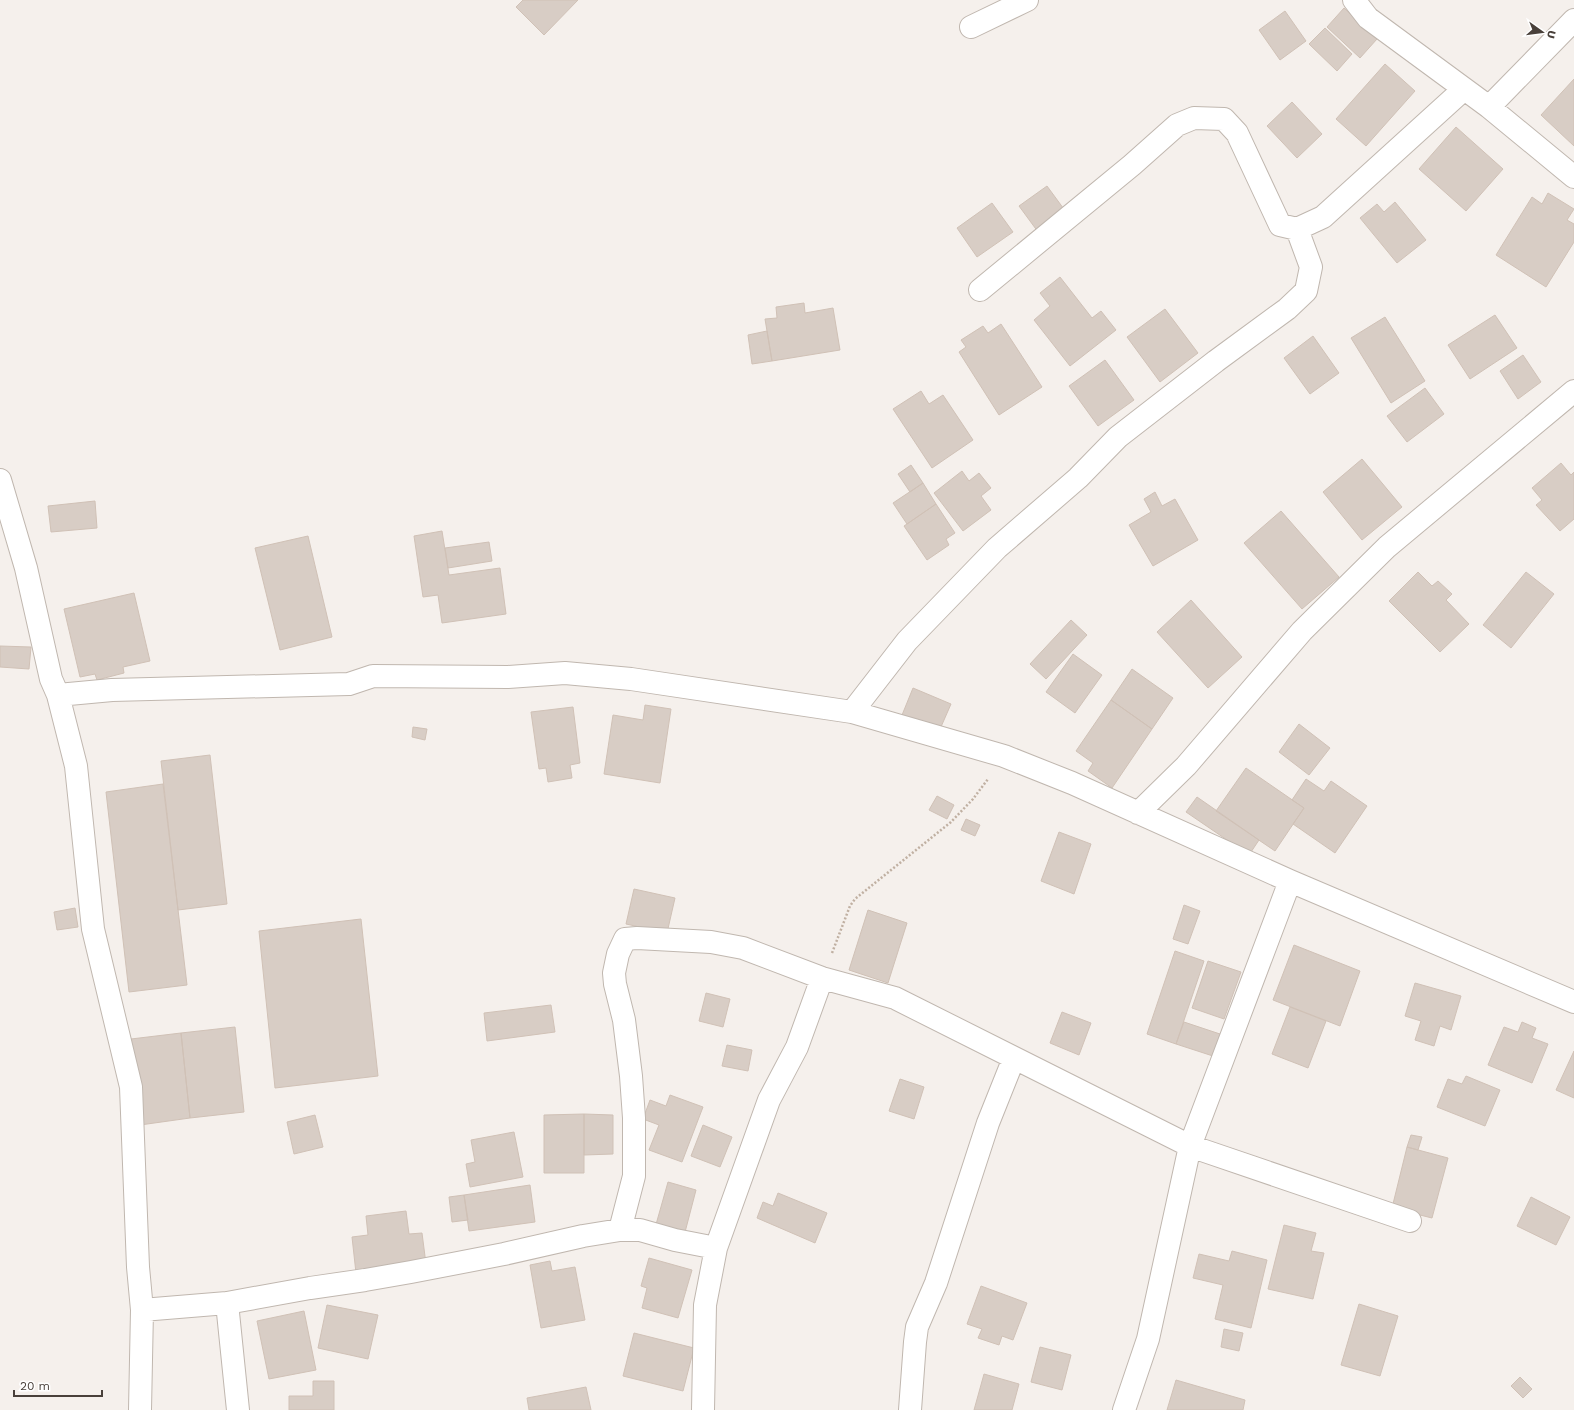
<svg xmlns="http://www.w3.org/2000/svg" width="1574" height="1410" font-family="'Work Sans',sans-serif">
<rect width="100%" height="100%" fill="#f5f0ec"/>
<!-- building -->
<path fill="#d8cdc5" stroke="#d0c1b6" d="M523,0H578L544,35L516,7Z
M1344,8L1377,39L1360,58L1327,27Z
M1285,11L1306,41L1280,60L1259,30Z
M1325,28L1352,54L1337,71L1309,44Z
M1385,64L1415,91L1366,146L1336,119Z
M1574,79V146L1541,115Z
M1292,102L1322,134L1297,158L1267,126Z
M1456,127L1503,169L1466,211L1419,169Z
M1047,186L1069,216L1041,236L1019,206Z
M1548,193L1574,209L1567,220L1574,224V242L1546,287L1496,255L1532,197L1542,204Z
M1395,202L1426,240L1397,263L1360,218L1377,204L1384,212Z
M992,203L1013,232L977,257L957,228Z
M1060,277L1092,318L1101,311L1116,330L1070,366L1034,320L1050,306L1040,293Z
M804,303L805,313L833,308L840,350L772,361L765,319L777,318L776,307Z
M1165,309L1198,353L1160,382L1127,337Z
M1495,315L1517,348L1470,379L1448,345Z
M1385,317L1425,381L1391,403L1351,338Z
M1001,324L1042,387L999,415L959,352L966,347L961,340L983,326L988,333Z
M767,331L772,361L752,364L748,335Z
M1313,336L1339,373L1310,394L1284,358Z
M1523,355L1541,382L1518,399L1500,371Z
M1105,360L1134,400L1098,426L1069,386Z
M1425,388L1444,414L1407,442L1387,416Z
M921,391L929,404L943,395L973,440L932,468L893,409Z
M1362,459L1402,507L1362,540L1323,492Z
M1561,463L1571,475L1574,472V519L1560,531L1536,505L1542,500L1532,488Z
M911,465L923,483L910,492L898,474Z
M962,471L969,481L979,473L991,488L981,496L991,510L963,531L934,493Z
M923,483L936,504L907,524L893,503Z
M1155,492L1162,506L1175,499L1198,540L1153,566L1129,525L1151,512L1144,499Z
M95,501L97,528L51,532L48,506Z
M936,504L955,533L946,539L949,545L927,560L904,526Z
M1281,511L1339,577L1302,609L1244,543Z
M442,531L449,575L500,568L506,614L442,623L438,595L423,597L414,536Z
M308,536L332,637L280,650L255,548Z
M489,542L492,561L448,568L445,548Z
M1418,572L1432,586L1438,581L1452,594L1446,600L1469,624L1440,652L1389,601Z
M1526,572L1554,594L1511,648L1483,625Z
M134,593L150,661L123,667L124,673L97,680L95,674L80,677L64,609Z
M1191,600L1242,657L1208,688L1157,632Z
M1071,620L1087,635L1046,679L1030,664Z
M0,646L31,647L29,669L0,667Z
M1073,654L1102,675L1075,713L1046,692Z
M1132,669L1173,698L1152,729L1111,700Z
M913,688L951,704L937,736L900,720Z
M1111,700L1152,729L1112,788L1088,771L1093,763L1076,751Z
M645,705L671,709L660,783L604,774L613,715L643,720Z
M573,707L580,763L570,765L572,778L548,782L546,768L539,769L531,712Z
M1299,724L1330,748L1309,775L1279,752Z
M413,727L427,729L425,740L412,737Z
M210,755L227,904L178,910L161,761Z
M1246,768L1304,808L1275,851L1216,811Z
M1306,779L1324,791L1331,781L1367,806L1335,853L1293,824L1304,808L1292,800Z
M163,784L187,985L129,992L106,792Z
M937,796L954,805L947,819L929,810Z
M1197,797L1259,840L1249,855L1186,812Z
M966,819L980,825L975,836L961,830Z
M1059,832L1091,844L1074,894L1041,881Z
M634,889L675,898L667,933L626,924Z
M1184,905L1200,911L1188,944L1173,939Z
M75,908L78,927L57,930L54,912Z
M868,910L907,923L888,983L849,970Z
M361,919L378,1076L275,1088L259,931Z
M1294,945L1360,971L1340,1026L1273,1000Z
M1175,951L1204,961L1176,1044L1147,1034Z
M1208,961L1241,972L1224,1019L1192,1008Z
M1415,983L1461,996L1451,1030L1440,1026L1434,1046L1415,1040L1421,1021L1405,1016Z
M706,993L730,999L723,1027L699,1021Z
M551,1005L555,1032L487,1041L484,1013Z
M1290,1007L1326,1021L1308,1068L1272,1054Z
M1062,1012L1091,1023L1079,1055L1050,1043Z
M1184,1022L1223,1035L1216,1057L1176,1044Z
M1522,1022L1536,1028L1532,1038L1548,1044L1532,1083L1488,1065L1504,1027L1518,1032Z
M235,1027L244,1112L190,1118L181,1033Z
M181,1033L190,1118L140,1125L131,1039Z
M727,1045L752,1050L748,1071L722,1066Z
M1574,1051V1098L1556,1090Z
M1466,1076L1500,1090L1485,1126L1437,1107L1448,1079L1462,1084Z
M900,1079L924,1087L914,1119L889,1111Z
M670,1095L703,1107L682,1162L649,1150L659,1125L643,1119L650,1100L666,1106Z
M584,1114L613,1115V1154L584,1155Z
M584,1114V1173H544V1115Z
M315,1115L323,1147L294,1154L287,1122Z
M703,1125L732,1137L720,1167L691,1156Z
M514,1132L523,1177L470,1187L466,1164L475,1162L471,1140Z
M1411,1135L1422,1137L1418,1150L1407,1147Z
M1407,1147L1448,1158L1432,1218L1392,1208Z
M668,1182L696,1190L684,1236L655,1228Z
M530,1185L535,1222L469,1231L464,1195Z
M778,1193L827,1213L815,1243L757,1218L763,1202L773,1206Z
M464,1195L468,1220L452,1222L449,1197Z
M1531,1197L1570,1217L1556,1245L1517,1226Z
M406,1211L409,1234L422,1233L426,1264L356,1273L352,1237L368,1235L366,1216Z
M1284,1225L1316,1233L1311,1251L1324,1253L1313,1299L1268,1289Z
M1232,1251L1267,1260L1251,1328L1215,1319L1223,1285L1193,1278L1199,1254L1229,1261Z
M649,1258L692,1270L678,1318L642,1308L647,1288L641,1286Z
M550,1261L552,1271L575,1267L585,1320L541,1328L530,1265Z
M981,1286L1027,1303L1013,1340L1002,1336L999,1345L978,1338L982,1329L967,1324Z
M1359,1304L1398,1316L1380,1376L1341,1365Z
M327,1305L378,1315L368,1359L318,1348Z
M304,1311L316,1370L269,1379L257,1321Z
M1224,1329L1243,1333L1239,1351L1221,1347Z
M634,1333L694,1348L683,1391L623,1376Z
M1040,1347L1071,1355L1062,1390L1031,1382Z
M984,1374L1019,1384L1012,1410H974Z
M1520,1377L1532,1389L1523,1398L1511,1386Z
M1176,1380L1245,1400L1243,1410H1167Z
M313,1381H334V1410H289V1396H313Z
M586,1387L591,1410H529L527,1398Z"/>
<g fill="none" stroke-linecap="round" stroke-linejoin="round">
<defs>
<path id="minor" d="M1354,0L1368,18L1489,107L1574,177
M971,27L1027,0
M1489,107L1574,20
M980,290L1132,165L1177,125L1194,118L1224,119L1237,133L1280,225L1297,229L1323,217L1464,89
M0,480L26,568L51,679L58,695L76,766L93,929L131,1087L138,1267L142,1310L140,1410
M58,695L112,690L349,684L373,676L508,677L565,673L631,679L852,712L1004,756L1072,783L1290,881L1574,1002
M852,712L907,641L997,548L1078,478L1118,437L1216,361L1287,309L1306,291L1311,267L1297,229
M1138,813L1186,766L1302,631L1387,547L1574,391
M620,1230L634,1176V1118L631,1076L624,1020L615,984L614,973L618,954L625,939L637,938L711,942L743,948L822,978L895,998L1190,1146L1410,1221
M227,1303L238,1410
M142,1310L227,1303L310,1288L365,1280L411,1272L504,1254L583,1236L620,1230H640L675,1240L716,1248
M703,1410L705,1305L716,1248L769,1100L797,1047L822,978
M910,1410L915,1342L917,1327L936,1283L988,1123L1014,1058
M1124,1410L1148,1339L1190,1146L1290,881"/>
</defs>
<!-- minor casing -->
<use href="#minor" stroke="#c0b7af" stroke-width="24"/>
<!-- path -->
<path stroke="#c0b0a2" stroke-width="2.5" stroke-dasharray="2 2" stroke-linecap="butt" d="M832,953L850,906L855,899L951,822L973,799L988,779"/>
<!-- minor -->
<use href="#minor" stroke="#fff" stroke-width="22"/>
</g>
<!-- north arrow -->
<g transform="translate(1542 32) rotate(104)" stroke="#ffffff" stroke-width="3" paint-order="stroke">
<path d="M0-3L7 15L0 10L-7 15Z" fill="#49403a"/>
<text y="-6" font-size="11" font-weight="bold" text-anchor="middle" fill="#49403a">U</text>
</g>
<!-- scale -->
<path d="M14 1390v6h88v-6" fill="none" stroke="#49403a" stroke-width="2"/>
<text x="20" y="1390" font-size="12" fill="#49403a" stroke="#ffffff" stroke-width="3" paint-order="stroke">20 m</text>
</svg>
